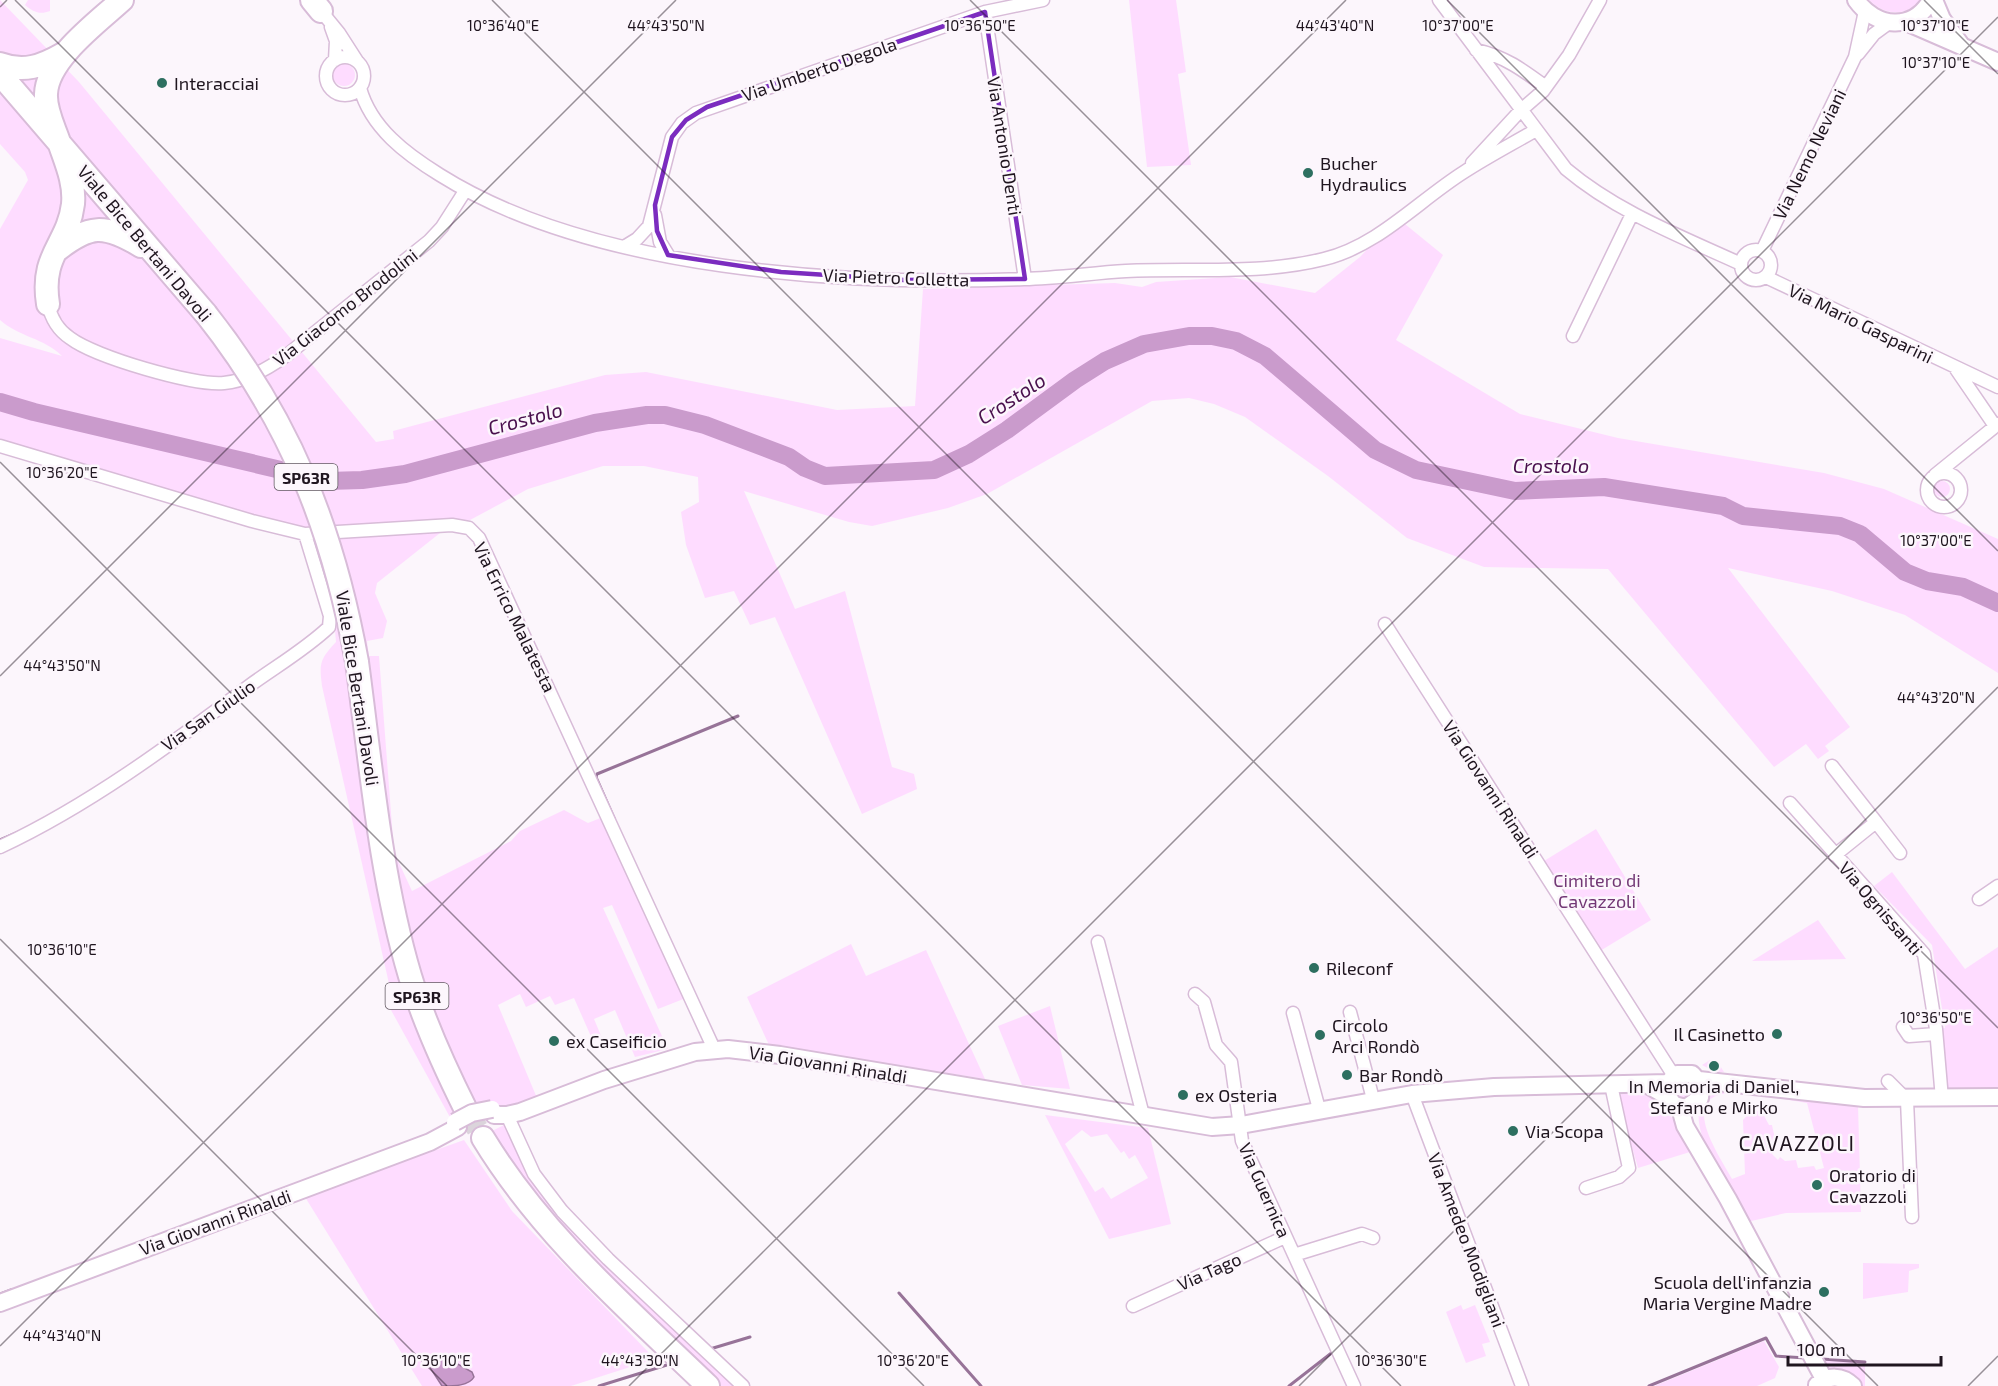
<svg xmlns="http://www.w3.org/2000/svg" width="1998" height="1386" font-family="'Exo 2',sans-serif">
<rect width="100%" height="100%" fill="#fcf6fc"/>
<!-- green -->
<path fill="#fedcff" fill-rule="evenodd" d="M0,0L79,82L376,442L394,439L393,431L605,375L646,372L837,410L915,406L923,289L1115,283L1142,287L1156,282L1230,277L1315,293L1360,257L1385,230L1400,220L1443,255L1396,340L1520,414L1618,438L1824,473L1884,489L1998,539V673L1905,615L1832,591L1728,568L1850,727L1825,746L1829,751L1818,759L1806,744L1774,767L1608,569L1484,567L1407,538L1328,476L1245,417L1214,404L1189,398L1152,401L987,494L948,508L872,526L849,522L744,491L795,609L845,591L892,767L914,774L917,789L862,814L775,617L750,625L734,591L705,598L686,545L681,512L699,502L698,477L644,466H603L528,489L470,520L309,533L0,444V338L62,356C44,338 19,337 0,320V229L28,180L25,172L0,144Z
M28,0H50V11C40,15 33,12 25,5Z
M1129,0H1176L1186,72L1178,74L1191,165L1147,167Z
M1869,0H1920C1907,18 1883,15 1869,0Z
M333 75a11 11 0 1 1 22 0a11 11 0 1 1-22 0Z
M1934 489a8 8 0 1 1 16 0a8 8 0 1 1-16 0Z
M435,528L440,533L377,583L375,593L387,621L383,638L367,641L369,656H379L394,852L412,891L511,841L520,831L564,810L588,823L608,815L686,998L658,1009L612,905L603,908L668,1049L635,1057L615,1010L594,1019L602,1038L593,1041L574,998L555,1005L550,996L526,1007L520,994L498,1005L537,1098L512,1107L476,1105C438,1030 409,952 394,869C379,782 374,694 357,607C352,583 345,560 339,537Z
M313,542H317L326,570L348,664L374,846L458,1114L451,1119L386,1001L392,997L322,686C319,663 320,659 336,642L334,619Z
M1596,829L1651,920L1600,951L1544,861Z
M1892,872L1965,969L1998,947V1097L1942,1099L1936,1029L1945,1028L1932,945L1874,886Z
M1818,920L1846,959L1752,961Z
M851,944L866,976L926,950L985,1079L769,1045L747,997Z
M1050,1006L1070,1089L1022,1085L998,1026Z
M1710,1060L1717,1061L1724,1072H1715L1702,1065Z
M1674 1090a10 10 0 1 1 20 0a10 10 0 1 1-20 0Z
M1730,1089L1772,1095V1098C1759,1096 1746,1093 1734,1093C1675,1093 1719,1155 1732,1179L1745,1174L1743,1120L1752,1110L1762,1112L1769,1125H1772L1777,1148L1772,1154L1778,1160L1780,1157L1785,1161L1796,1160L1798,1168L1814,1166L1816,1170L1824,1168L1807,1103L1783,1099V1096L1858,1105L1861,1212L1786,1213L1747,1222C1731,1195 1690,1136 1700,1104L1710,1096Z
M1623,1092C1666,1092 1673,1119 1690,1152L1638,1168L1618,1098Z
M1045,1115L1148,1128L1171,1224L1109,1239ZM1082,1130L1091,1137L1107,1134L1121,1153L1124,1151L1129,1159L1135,1155L1148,1178L1111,1199L1103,1187L1095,1192L1065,1144Z
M504,1125L530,1173L736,1386H719C638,1308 549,1229 492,1131Z
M464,1140L512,1211L655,1359L571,1386H422L305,1197Z
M1863,1263L1919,1264V1268L1909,1271L1908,1292L1863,1299Z
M1461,1305L1463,1310L1475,1305L1490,1342L1482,1344L1486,1356L1466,1363L1446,1312Z
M1764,1341L1779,1367L1775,1378L1757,1386H1654Z
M1820,1359L1865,1362V1386H1835Z"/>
<!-- water -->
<path fill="#ca9bcc" stroke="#977398" stroke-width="1.5" d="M445,1357L472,1372L474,1377C469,1386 454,1386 442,1386L427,1363Z"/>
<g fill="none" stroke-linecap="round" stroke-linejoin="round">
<!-- stream -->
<path stroke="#977398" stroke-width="3" d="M614,818L596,777L597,774L738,716
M0,840L18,832
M899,1293L981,1386
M0,1294L11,1290
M710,1349L750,1337
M1822,1359L1865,1362
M599,1386L670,1364
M1289,1386L1334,1351
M1649,1386L1766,1338L1776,1356L1806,1358"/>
<!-- river -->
<path stroke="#ca9bcc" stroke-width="18" d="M0,402L34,412L328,481L362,480L405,474L595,423L647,415H665L705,425L789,457L805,468L825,476L934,470L969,454L1007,430L1075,380L1105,361L1144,344L1189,336H1212L1236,341L1265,356L1375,450L1416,470L1515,491L1604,487L1723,506L1743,516L1840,526L1860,534L1905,572L1927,581L1963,587L1998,603"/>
<!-- highway-tunnel -->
<path stroke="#dbd4db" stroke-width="22" stroke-dasharray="22 11" stroke-linecap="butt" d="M466,1110L483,1138"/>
<defs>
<path id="street" d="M1439,0L1566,169C1617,212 1680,236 1741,264
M321,11L339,33L357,61
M985,12L1025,279
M331,27L336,41L335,60
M1476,50C1504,56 1523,70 1546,87
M1858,54L1874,34L1889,23
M326 76a19 19 0 1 1 38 0a19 19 0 1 1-38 0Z
M360,88C371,128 406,154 440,175C593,271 847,286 1024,279C1058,278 1092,273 1126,271C1192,268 1260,275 1324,259C1378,246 1418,201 1464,172C1487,157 1512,144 1536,130
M1472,163L1520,111L1543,91L1569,55L1600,0
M655,215L660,242L668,255
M624,247L637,239L649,226L672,137L682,123L696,113L985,12L1043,0
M1741 265a15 15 0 1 1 30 0a15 15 0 1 1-30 0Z
M1762,251L1855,57L1865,11
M1766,277L1998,387
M48,304C51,318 58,330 70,338C95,357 194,386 224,383C247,381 269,368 287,355L429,241L442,227L465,191
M1573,336L1632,214
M1956,369L1995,426
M0,446L252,521L305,534L452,525L469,528L479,538L714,1049
M1927 490a17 17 0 1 1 34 0a17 17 0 1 1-34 0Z
M1935,475L1998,424
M1385,624L1674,1076
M1832,766L1876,822L1835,855
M1790,803L1924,954L1936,1029L1942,1099
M1876,822L1900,853
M0,847C88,806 170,745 249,686C275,667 306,649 329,627L330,616L305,534
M1979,899L1998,886
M1098,942L1143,1115
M1195,994L1204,1002L1216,1045L1231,1062L1242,1141L1354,1386
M1350,1012L1373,1099
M1293,1013L1319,1109
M1903,1027L1909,1036L1936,1034
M1888,1081L1907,1100L1912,1217
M1412,1094L1522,1386
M507,1115L534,1174L562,1211L608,1259L743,1386
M1586,1188L1619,1177L1629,1168L1611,1085
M1294,1255L1362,1234L1373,1238
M1133,1306L1285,1237"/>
<path id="secondary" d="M1856,0C1876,28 1913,32 1931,0
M1934,0L1942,19L1961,45
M1906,22L1998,62
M1699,1080L1864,1098L1998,1097
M1646,1084L1667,1096L1674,1105L1686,1108L1700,1098L1701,1084L1692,1074H1677L1668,1083L1667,1096
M1680,1108L1685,1126L1728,1199L1824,1379
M494,1115H507L520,1112L604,1080L695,1052L728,1049L780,1055L1212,1127L1241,1125L1412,1094L1494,1087L1668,1083
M0,1303L430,1142L458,1127
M1817,1385C1828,1375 1842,1375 1853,1386"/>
<path id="highway" d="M312,0L321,11
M0,64C24,73 42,66 63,54
M0,74L206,314
M56,251C90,224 104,224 141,246
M48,304C40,254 68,245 73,204C75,182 66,163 59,142C54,127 45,110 46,94C47,59 98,22 122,0
M357,662C371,766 380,875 410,976C424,1022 444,1066 466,1110
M483,1138C542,1235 627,1308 708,1386"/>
</defs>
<!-- street casing -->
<use href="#street" stroke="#d8bcd8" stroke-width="15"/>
<!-- secondary casing -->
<use href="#secondary" stroke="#d8bcd8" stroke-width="20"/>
<!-- highway casing -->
<use href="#highway" stroke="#d8bcd8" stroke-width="26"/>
<!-- street -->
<use href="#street" stroke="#fff" stroke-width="12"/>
<!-- secondary -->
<use href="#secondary" stroke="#fff" stroke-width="16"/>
<!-- highway -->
<use href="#highway" stroke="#fff" stroke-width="22"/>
<defs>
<path id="secondary-bridge" d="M455,1122L472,1113L492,1109"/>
<path id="highway-bridge" d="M206,314C290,420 333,529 357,662"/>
</defs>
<!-- secondary-bridge casing -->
<use href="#secondary-bridge" stroke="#d8bcd8" stroke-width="20" stroke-linecap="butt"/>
<!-- highway-bridge casing -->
<use href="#highway-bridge" stroke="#d8bcd8" stroke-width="26" stroke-linecap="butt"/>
<!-- secondary-bridge -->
<use href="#secondary-bridge" stroke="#fff" stroke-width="16"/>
<!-- highway-bridge -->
<use href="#highway-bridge" stroke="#fff" stroke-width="22"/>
</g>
<!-- marked area -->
<path fill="none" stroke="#7b2cbf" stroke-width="4.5" stroke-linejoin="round" d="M985,12L1025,279L904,280L781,272L668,255L657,231L655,205L672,137L686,120L707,107Z"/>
<!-- ticks -->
<path fill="none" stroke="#1f151f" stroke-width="1.5" stroke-opacity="0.45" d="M15,0L1401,1386M492,0L1878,1386M970,0L1998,1028M1447,0L1998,551M1924,0L1998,74M0,7L7,0M0,462L924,1386M0,676L676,0M0,939L447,1386M0,1346L1346,0M629,1386L1998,17M1299,1386L1998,687M1968,1386L1998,1356"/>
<!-- markers -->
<g fill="#2d6f60" stroke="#fcf6fc" stroke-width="2">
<circle cx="162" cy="83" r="6"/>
<circle cx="1308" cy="173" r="6"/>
<circle cx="1314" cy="968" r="6"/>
<circle cx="1777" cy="1034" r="6"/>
<circle cx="1320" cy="1035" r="6"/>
<circle cx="554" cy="1041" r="6"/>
<circle cx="1714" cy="1066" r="6"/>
<circle cx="1347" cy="1075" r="6"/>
<circle cx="1183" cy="1095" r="6"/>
<circle cx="1513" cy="1131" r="6"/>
<circle cx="1817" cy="1185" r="6"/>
<circle cx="1824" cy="1292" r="6"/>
</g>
<g text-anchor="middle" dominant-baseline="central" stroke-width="5" stroke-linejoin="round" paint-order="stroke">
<!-- shield labels -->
<g fill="#fcf6fc" stroke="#615861" stroke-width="1.5">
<rect x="274.5" y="464" width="63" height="26" rx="4.5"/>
<rect x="385.5" y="983" width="63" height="26" rx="4.5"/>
</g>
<g font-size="16" font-weight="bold" fill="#1f151f">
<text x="306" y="477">SP63R</text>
<text x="417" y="996">SP63R</text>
</g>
<!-- street labels -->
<g font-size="18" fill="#1f151f" stroke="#fcf6fc">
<text transform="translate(819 69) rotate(-19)">Via Umberto Degola</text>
<text transform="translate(1005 146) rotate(81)">Via Antonio Denti</text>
<text transform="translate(1809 154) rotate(-64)">Via Nemo Neviani</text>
<text transform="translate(145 243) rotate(50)">Viale Bice Bertani Davoli</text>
<text transform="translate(896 277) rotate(2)">Via Pietro Colletta</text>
<text transform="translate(345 307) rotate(-38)">Via Giacomo Brodolini</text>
<text transform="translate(1861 323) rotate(26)">Via Mario Gasparini</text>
<text transform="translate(515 617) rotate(64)">Via Errico Malatesta</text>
<text transform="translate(358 688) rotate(81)">Viale Bice Bertani Davoli</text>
<text transform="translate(208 715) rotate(-35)">Via San Giulio</text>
<text transform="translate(1491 789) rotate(57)">Via Giovanni Rinaldi</text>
<text transform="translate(1881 908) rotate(49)">Via Ognissanti</text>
<text transform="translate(828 1064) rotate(9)">Via Giovanni Rinaldi</text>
<text transform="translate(1265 1190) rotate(66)">Via Guernica</text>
<text transform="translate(215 1222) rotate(-20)">Via Giovanni Rinaldi</text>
<text transform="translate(1467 1240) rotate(69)">Via Amedeo Modigliani</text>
<text transform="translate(1209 1271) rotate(-24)">Via Tago</text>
</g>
<!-- poi labels -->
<g font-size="18" fill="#1f151f" stroke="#fcf6fc" text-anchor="start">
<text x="174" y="83">Interacciai</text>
<text x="1320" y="163">Bucher<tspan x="1320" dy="21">Hydraulics</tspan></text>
<text x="1326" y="968">Rileconf</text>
<text x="1332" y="1025">Circolo<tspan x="1332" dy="21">Arci Rondò</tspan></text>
<text x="1765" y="1034" text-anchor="end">Il Casinetto</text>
<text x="566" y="1041">ex Caseificio</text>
<text x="1359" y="1075">Bar Rondò</text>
<text x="1714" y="1086" text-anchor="middle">In Memoria di Daniel,<tspan x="1714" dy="21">Stefano e Mirko</tspan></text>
<text x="1195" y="1095">ex Osteria</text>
<text x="1525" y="1131">Via Scopa</text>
<text x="1829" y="1175">Oratorio di<tspan x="1829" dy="21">Cavazzoli</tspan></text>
<text x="1812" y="1282" text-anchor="end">Scuola dell'infanzia<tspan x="1812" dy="21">Maria Vergine Madre</tspan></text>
</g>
<!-- park labels -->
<g font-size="18" fill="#723875" stroke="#fcf6fc">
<text x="1597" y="880">Cimitero di<tspan x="1597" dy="21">Cavazzoli</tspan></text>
</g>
<!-- water labels -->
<g font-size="20" font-style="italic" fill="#49104d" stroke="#fcf6fc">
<text transform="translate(1011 398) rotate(-33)">Crostolo</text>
<text transform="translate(525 418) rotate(-15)">Crostolo</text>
<text x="1551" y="465">Crostolo</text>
</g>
<!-- quarter labels -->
<g font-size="21" letter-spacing="1.5" fill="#1f151f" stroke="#fcf6fc">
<text x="1797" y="1142">CAVAZZOLI</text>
</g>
</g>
<g font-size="15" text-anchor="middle" fill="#1f151f" stroke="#fcf6fc" stroke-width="5" stroke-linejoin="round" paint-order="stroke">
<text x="503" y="31">10°36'40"E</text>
<text x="980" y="31">10°36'50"E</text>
<text x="1335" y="31">44°43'40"N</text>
<text x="1458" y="31">10°37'00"E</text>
<text x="1935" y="31">10°37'10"E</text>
<text x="666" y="31">44°43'50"N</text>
<text x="1936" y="68">10°37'10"E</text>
<text x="62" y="478">10°36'20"E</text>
<text x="1936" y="546">10°37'00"E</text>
<text x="62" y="671">44°43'50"N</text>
<text x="1936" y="703">44°43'20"N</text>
<text x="62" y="955">10°36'10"E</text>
<text x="1936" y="1023">10°36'50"E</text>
<text x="62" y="1341">44°43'40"N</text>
<text x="640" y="1366">44°43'30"N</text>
<text x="436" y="1366">10°36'10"E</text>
<text x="913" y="1366">10°36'20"E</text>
<text x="1391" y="1366">10°36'30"E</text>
</g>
<!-- scale -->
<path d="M1788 1356v9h153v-9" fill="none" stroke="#1f151f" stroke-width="3"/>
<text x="1797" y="1356" font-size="18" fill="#1f151f" stroke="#fcf6fc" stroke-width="4.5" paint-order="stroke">100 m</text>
</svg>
